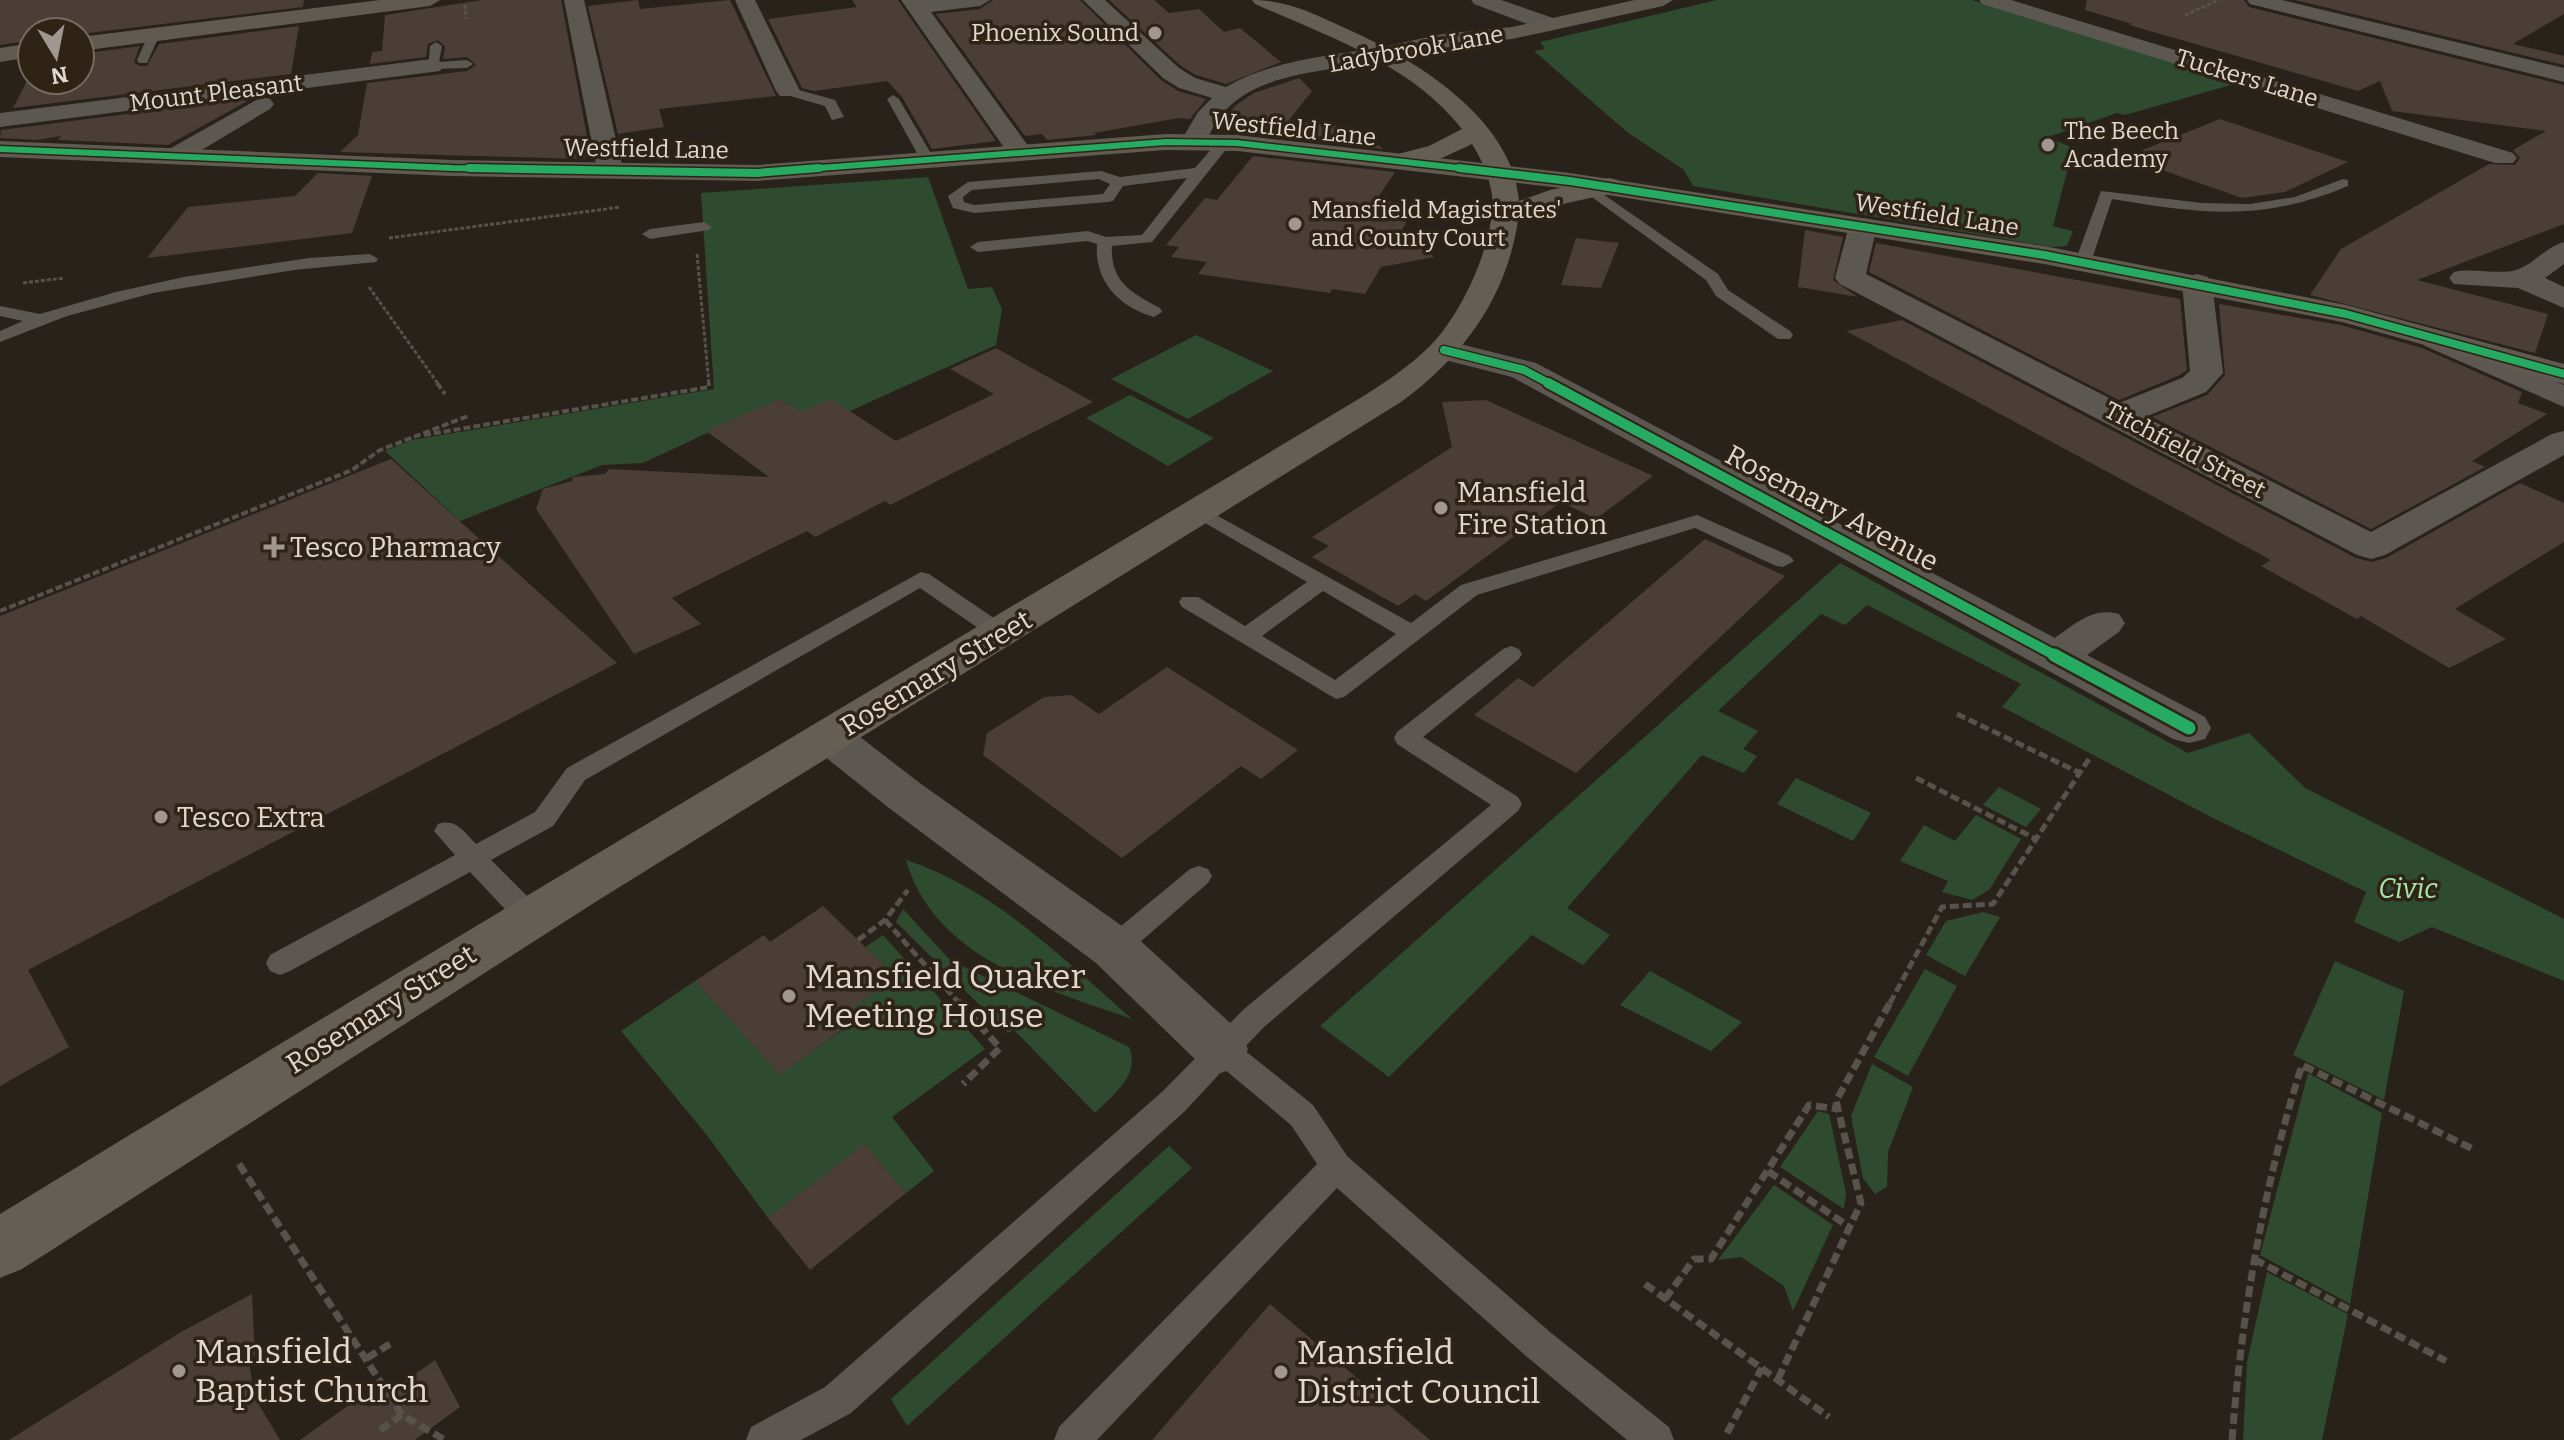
<svg xmlns="http://www.w3.org/2000/svg" width="2564" height="1440" font-family="Bitter,serif">
<rect width="100%" height="100%" fill="#28221b"/>
<!-- green -->
<path fill="#2e4b30" d="M1717,0H1972L2245,81L2125,115L2117,113L2048,137L2073,148L2053,226L2073,231L2067,246L2052,247L1693,186L1684,170L1627,132L1534,51L1545,49L1540,42Z
M928,177L968,289L992,287L1002,309L996,345L819,425L780,399L643,463L602,465L460,521L385,451L412,440L714,389L701,193Z
M1196,335L1273,371L1188,419L1111,379Z
M1130,395L1214,438L1168,466L1086,418Z
M1840,563L2188,753L2249,733L2305,788L2564,919V981L2432,927L2399,942L2354,922L2366,892L2211,817L2002,707L2021,684L1867,605L1845,625L1821,614L1718,711L1758,731L1743,749L1757,756L1744,773L1702,755L1567,908L1610,935L1583,965L1532,935L1389,1077L1320,1026Z
M1796,778L1871,813L1853,841L1777,804Z
M1999,787L2041,809L2026,827L1983,805Z
M1976,815L2021,839L1989,890L1972,900L1942,892L1948,881L1900,861L1924,825L1955,841Z
M906,860C993,888 1065,960 1132,1019C1047,989 934,959 906,860Z
M903,909L950,960L1129,1047C1141,1075 1113,1095 1095,1113L1014,1030L1008,1033L896,922Z
M1983,912L2000,917L1965,976L1926,955L1946,921Z
M883,935L985,1049L892,1117L934,1171L906,1193L864,1145L768,1218L706,1134L621,1031L695,981L780,1074L855,1021L847,1012L895,977L865,947Z
M2335,961L2404,991L2384,1100L2293,1055Z
M1925,969L1957,986L1908,1076L1874,1057Z
M1650,971L1742,1022L1711,1051L1620,1005Z
M1872,1064L1913,1087L1888,1152L1887,1187L1875,1194L1863,1178L1851,1116Z
M2308,1073L2382,1113L2350,1304L2260,1255Z
M1818,1111L1829,1114L1846,1193L1844,1209L1780,1167Z
M1169,1146L1192,1168L907,1426L891,1399Z
M1774,1185L1833,1225L1793,1311L1784,1286L1741,1257L1718,1260Z
M2267,1272L2348,1314L2322,1440H2243L2247,1362Z"/>
<!-- building -->
<path fill="#4a3e37" d="M0,0H304L303,7L80,34L32,32V40L0,45Z
M482,0H561L590,151L584,159L340,152L358,135L367,83L467,71L476,65L467,57L443,59L445,47L438,40L428,44L426,57L370,64L372,52L382,51L385,15Z
M638,0L640,9L730,0L776,96L659,109L664,127L618,134L588,6Z
M852,0H898L996,141L932,149L902,97L887,81L814,91L802,88L768,19L857,7Z
M993,0H1080L1161,80L1178,91L1206,99L1190,119L1179,118L1094,133L1096,135L1047,140L1042,134L1025,136L936,14L980,9Z
M1109,0H1154L1169,13L1199,9L1224,32L1240,28L1281,62L1226,84L1196,75L1181,66Z
M2087,0H2244L2249,7L2564,85V224L2417,280L2548,314L2535,353L2310,295L2341,249L2489,164L2515,165L2520,158L2513,150L2546,131L2392,111L2380,81L2358,91L2129,25L2132,24L2085,10Z
M2295,0H2564V14L2513,44L2564,56V65Z
M299,26L291,74L13,108L32,71V80H80V54L140,46L134,62L139,66H147L159,44Z
M1299,78L1312,91L1289,120L1360,129L1383,149L1269,136L1273,130L1219,123L1236,105L1254,93Z
M253,98L168,145L58,140L61,136L37,140L0,138L1,130Z
M2220,119L2348,162L2285,192L2242,198L2125,157Z
M1253,156L1395,172L1377,199L1415,206L1402,230L1434,257L1381,267L1365,294L1332,289L1330,293L1198,274L1207,262L1171,257L1179,247L1166,245L1205,198L1217,200Z
M318,173L372,176L352,233L147,258L188,207L295,196Z
M1805,230L1843,237L1833,280L1858,297L1798,287Z
M1576,238L1619,243L1601,288L1561,285Z
M1876,243L2180,299L2187,370L2180,375L2119,400L1869,272Z
M2219,304L2341,325L2422,348L2522,392L2518,403L2547,414L2472,461L2485,467L2371,529L2152,417L2207,395L2225,375Z
M1902,320L2356,558L2372,562L2386,558L2520,483L2564,503V542L2455,609L2506,639L2449,668L2361,616L2357,619L2261,566L2271,560L1846,331Z
M996,348L1093,402L890,505L885,501L815,537L807,531L672,598L701,624L634,654L536,509L543,489L572,481L573,477L605,474L609,469L769,477L706,431L780,399L800,412L831,399L896,441L994,394L950,369Z
M1486,400L1653,476L1596,519L1561,502L1426,601L1415,594L1398,606L1312,557L1329,546L1312,537L1452,447L1442,402Z
M391,459L617,663L28,970L69,1047L0,1086V616Z
M1705,539L1785,576L1576,773L1474,715L1518,678L1533,687Z
M1167,667L1298,750L1261,779L1241,766L1122,858L983,755L987,733L1044,697L1071,695L1099,714Z
M823,906L896,977L847,1012L855,1020L780,1075L695,981L764,935L770,942Z
M864,1144L906,1193L810,1270L768,1218Z
M252,1294L255,1355L249,1361L254,1396L280,1440H9L181,1332Z
M1270,1304L1430,1440H1152Z
M435,1360L460,1407L415,1440H300L360,1397L368,1407Z"/>
<g fill="none" stroke-linecap="round" stroke-linejoin="round">
<!-- path-far3 -->
<path stroke="#57524c" stroke-width="3" stroke-dasharray="4 2" stroke-linecap="butt" d="M465,5L466,19
M2185,15L2219,0
M389,238L621,207
M697,254L709,385
M23,283L64,278
M369,287L439,385"/>
<!-- path-far2 -->
<path stroke="#57524c" stroke-width="4" stroke-dasharray="7 3" stroke-linecap="butt" d="M437,383L445,394
M424,435L709,387V383
M0,611L352,470L380,450L468,416"/>
<!-- path-far1 -->
<path stroke="#57524c" stroke-width="5" stroke-dasharray="9 4" stroke-linecap="butt" d="M1957,714L2080,773
M1916,778L2036,839
M885,920L959,1003
M858,940L885,920L908,890
M1890,1003L1942,907L1993,904L2089,759"/>
<!-- path -->
<path stroke="#57524c" stroke-width="7" stroke-dasharray="11 5" stroke-linecap="butt" d="M958,1001L1000,1048L963,1084
M239,1164L402,1415L445,1440
M1768,1171L1849,1227
M2254,1259L2446,1361
M1645,1284L1829,1417
M1665,1299L1694,1259H1711L1809,1105L1838,1109
M367,1358L390,1344
M1778,1379L1861,1203L1836,1101L1891,1001
M380,1430L402,1415
M1727,1433L1762,1368
M2232,1440C2242,1312 2263,1187 2302,1065L2475,1150"/>
<!-- lane -->
<path fill="#5c5751" fill-rule="evenodd" d="M150,31L160,34L147,63H139L137,60Z
M436,42L442,46L439,62L467,60L473,64L467,68L428,69L430,46Z
M788,87L835,100L844,117L832,120L825,106L783,94L782,91Z
M893,95L899,99L936,162L934,165H924L922,162L887,99Z
M1225,138L1232,142L1152,242L1112,246C1110,282 1132,293 1160,308L1162,312L1154,317C1119,307 1094,281 1097,244L1087,241L978,252L970,247L978,242L1088,231L1106,237L1142,235L1187,178L1123,186L1113,201L1108,202L974,213L953,208L948,196L968,182L1101,171L1120,177L1195,168L1220,139ZM1099,179L1110,184L1103,194L974,205L964,202L963,197L972,190Z
M2343,179L2348,180V186C2262,222 2202,214 2112,199L2091,262L2083,267L2075,262L2101,191L2202,203L2250,204L2295,197Z
M1590,185L1718,274L1728,290L1790,331L1793,335L1790,339H1778L1716,296L1706,280L1585,192V186Z
M704,222L712,227L709,230L650,239L642,234L650,229Z
M370,254L378,259L376,262L294,270L153,293L67,316L0,342V331L23,321L0,316V306L40,314L116,292L184,277L309,258Z
M1200,506L1411,623L1461,585L1697,515L1790,556L1794,561L1783,567L1776,566L1695,528L1477,595L1344,697L1336,699L1182,607L1179,602L1182,597H1198L1245,626L1307,582L1193,516L1190,512ZM1323,591L1396,634L1335,680L1262,636Z
M921,572L929,574L1010,629L1013,634L1010,639H994L920,588L585,780L553,826L491,860L539,908L543,916L539,924L529,927L519,924L470,872L290,971L280,975L270,971L266,963L270,955L455,855L434,831L438,824C456,818 464,832 476,844L535,812L567,768Z
M1511,646L1519,649L1522,654L1519,659L1423,737L1518,797L1522,804L1518,811L1264,1027L1243,1049L1313,1105L1347,1156L1410,1211L1550,1332L1669,1427L1674,1440H1627L1526,1356L1337,1188L1097,1440H1054L1059,1427L1317,1164L1291,1125L1224,1069L1185,1111L851,1413L801,1440H746L751,1427L825,1387L1163,1091L1244,1009L1491,805L1397,744L1394,738L1397,732L1503,649Z
M1199,866L1208,869L1212,876L1208,883L1124,956L1114,959L1104,956L1100,948L1104,940L1190,869Z"/>
<!-- street -->
<path fill="#5c5751" fill-rule="evenodd" d="M564,0H584L623,170L619,176H601L597,170Z
M735,0H755L800,91L796,96H780L776,91Z
M901,0H990L980,6L931,12L1034,154L1030,159H1012Z
M1083,0H1105L1179,68L1195,78L1226,87C1272,60 1329,56 1381,47L1392,54L1389,59C1333,73 1256,68 1218,119C1212,127 1209,138 1203,146H1185L1181,141L1198,112L1212,98L1179,88L1163,78Z
M1471,0H1501L1559,20L1562,25L1551,31L1543,30L1474,4Z
M1979,0H2011L2513,153L2517,158L2513,163H2495L1982,4Z
M2247,0H2282L2564,68V82L2250,4Z
M432,59L440,61L443,66L440,71L0,127V113Z
M262,97L270,99L274,104L270,109L180,163H162L158,158L162,153Z
M1863,218L1873,220L1877,226L1866,274L2119,403L2182,378L2190,371L2182,283L2186,277L2197,274L2208,277L2212,283L2223,373L2206,392L2145,417L2371,532L2552,434L2564,431V455L2385,555L2371,559L2357,555L1840,284L1835,278L1849,226L1853,220Z
M2564,242V264L2545,278L2564,287V308L2518,288L2454,284L2449,278L2454,272C2473,267 2503,276 2519,269C2536,262 2546,247 2564,242Z
M2436,330L2564,385V407L2425,346L2420,339L2425,332Z
M1444,340L1536,363L2055,638C2076,623 2093,607 2119,614L2125,623L2119,632L2087,655L2205,717L2211,728L2205,739L2189,743L2173,739L1512,377L1433,357L1428,350L1433,343Z
M830,721L846,726L921,784L1132,933L1240,1032L1248,1049L1240,1066L1221,1073L1202,1066L1096,963L889,808L814,748L808,737L814,726Z"/>
<!-- secondary -->
<path fill="#605a51" fill-rule="evenodd" d="M380,0H440L430,6L80,51V37Z
M1635,0H1673L1663,6L1512,39L1443,48L1381,61L1370,54L1373,49L1443,34L1512,27Z
M32,43V57L0,62V48Z
M1166,134L1237,135L1570,173L2044,246L2346,305L2564,364V384L2342,322L2044,264L1570,189L1237,151L1166,150L757,181L452,176L0,157V141L452,160L757,165Z"/>
<!-- highway -->
<path fill="#645e54" fill-rule="evenodd" d="M1252,0C1287,0 1312,13 1345,28C1413,58 1513,118 1519,201L1550,190L1609,178L1618,180L1622,186L1618,192L1567,203L1518,220C1507,297 1463,357 1401,402L597,901L22,1269L0,1278V1214C450,939 905,671 1357,400C1383,384 1409,367 1431,345C1462,313 1496,241 1492,195C1490,179 1483,163 1475,149L1472,144C1449,155 1415,173 1390,166L1386,161L1390,156L1429,146L1462,129C1411,64 1327,36 1255,4Z"/>
<defs>
<path id="cycleway-far3" d="M0,149L452,168L591,170
M793,170L1166,142L1237,143L1476,170"/>
<path id="cycleway-far2" d="M469,168L757,173L819,168
M1459,168L1570,181L2044,255L2346,314L2564,374
M1444,350L1524,370L1552,385"/>
<path id="cycleway-far1" d="M1548,383L2058,657"/>
<path id="cycleway" d="M2054,655L2189,728"/>
</defs>
<!-- cycleway-far3 casing -->
<use href="#cycleway-far3" stroke="#2e2315" stroke-width="9"/>
<!-- cycleway-far2 casing -->
<use href="#cycleway-far2" stroke="#2e2315" stroke-width="11"/>
<!-- cycleway-far1 casing -->
<use href="#cycleway-far1" stroke="#2e2315" stroke-width="14"/>
<!-- cycleway casing -->
<use href="#cycleway" stroke="#2e2315" stroke-width="18"/>
<!-- cycleway-far3 -->
<use href="#cycleway-far3" stroke="#26ab63" stroke-width="6"/>
<!-- cycleway-far2 -->
<use href="#cycleway-far2" stroke="#26ab63" stroke-width="8"/>
<!-- cycleway-far1 -->
<use href="#cycleway-far1" stroke="#26ab63" stroke-width="10"/>
<!-- cycleway -->
<use href="#cycleway" stroke="#26ab63" stroke-width="13"/>
</g>
<!-- markers -->
<g fill="#a09890" stroke="#2e2315" stroke-width="3">
<circle cx="1155" cy="33" r="8"/>
<circle cx="2048" cy="145" r="8"/>
<circle cx="1295" cy="224" r="8"/>
<circle cx="1441" cy="508" r="8"/>
<path d="M270 535h8v8h8v8h-8v8h-8v-8h-8v-8h8z"/>
<circle cx="161" cy="817" r="8"/>
<circle cx="789" cy="996" r="8"/>
<circle cx="179" cy="1371" r="8"/>
<circle cx="1281" cy="1372" r="8"/>
</g>
<g text-anchor="middle" dominant-baseline="central" stroke-width="7" stroke-linejoin="round" paint-order="stroke">
<!-- far-poi labels -->
<g font-size="24" fill="#e0d8cf" stroke="#2e2315" text-anchor="start">
<text x="1139" y="33" text-anchor="end">Phoenix Sound</text>
<text x="2064" y="131">The Beech<tspan x="2064" dy="28">Academy</tspan></text>
<text x="1311" y="210">Mansfield Magistrates'<tspan x="1311" dy="28">and County Court</tspan></text>
</g>
<!-- far-street labels -->
<g font-size="24" fill="#e0d8cf" stroke="#2e2315">
<text transform="translate(1416 49) rotate(-10)">Ladybrook Lane</text>
<text transform="translate(2247 78) rotate(17)">Tuckers Lane</text>
<text transform="translate(216 93) rotate(-7)">Mount Pleasant</text>
<text transform="translate(1294 129) rotate(6)">Westfield Lane</text>
<text transform="translate(646 149) rotate(1)">Westfield Lane</text>
<text transform="translate(1937 215) rotate(9)">Westfield Lane</text>
<text transform="translate(2185 450) rotate(28)">Titchfield Street</text>
</g>
<!-- poi labels -->
<g font-size="28" fill="#e0d8cf" stroke="#2e2315" text-anchor="start">
<text x="1457" y="492">Mansfield<tspan x="1457" dy="32">Fire Station</tspan></text>
<text x="290" y="547">Tesco Pharmacy</text>
<text x="177" y="817">Tesco Extra</text>
</g>
<!-- street labels -->
<g font-size="28" fill="#e0d8cf" stroke="#2e2315">
<text transform="translate(1832 508) rotate(28)">Rosemary Avenue</text>
<text transform="translate(936 673) rotate(-31)">Rosemary Street</text>
<text transform="translate(381 1009) rotate(-32)">Rosemary Street</text>
</g>
<!-- park labels -->
<g font-size="28" font-style="italic" fill="#a4e5aa" stroke="#2e2315">
<text x="2408" y="888">Civic</text>
</g>
<!-- near-poi labels -->
<g font-size="34" fill="#e0d8cf" stroke="#2e2315" text-anchor="start">
<text x="805" y="976">Mansfield Quaker<tspan x="805" dy="39">Meeting House</tspan></text>
<text x="195" y="1351">Mansfield<tspan x="195" dy="39">Baptist Church</tspan></text>
<text x="1297" y="1352">Mansfield<tspan x="1297" dy="39">District Council</tspan></text>
</g>
</g>
<!-- north arrow -->
<g transform="translate(56 56) rotate(170)"><circle r="38" fill="#2e2315" stroke="#756b5f" stroke-width="2"/>
<path d="M0-6L14 30L0 20L-14 30Z" fill="#a09890"/>
<text y="-12" font-size="22" font-weight="bold" text-anchor="middle" fill="#e0d8cf">N</text>
</g>
</svg>
